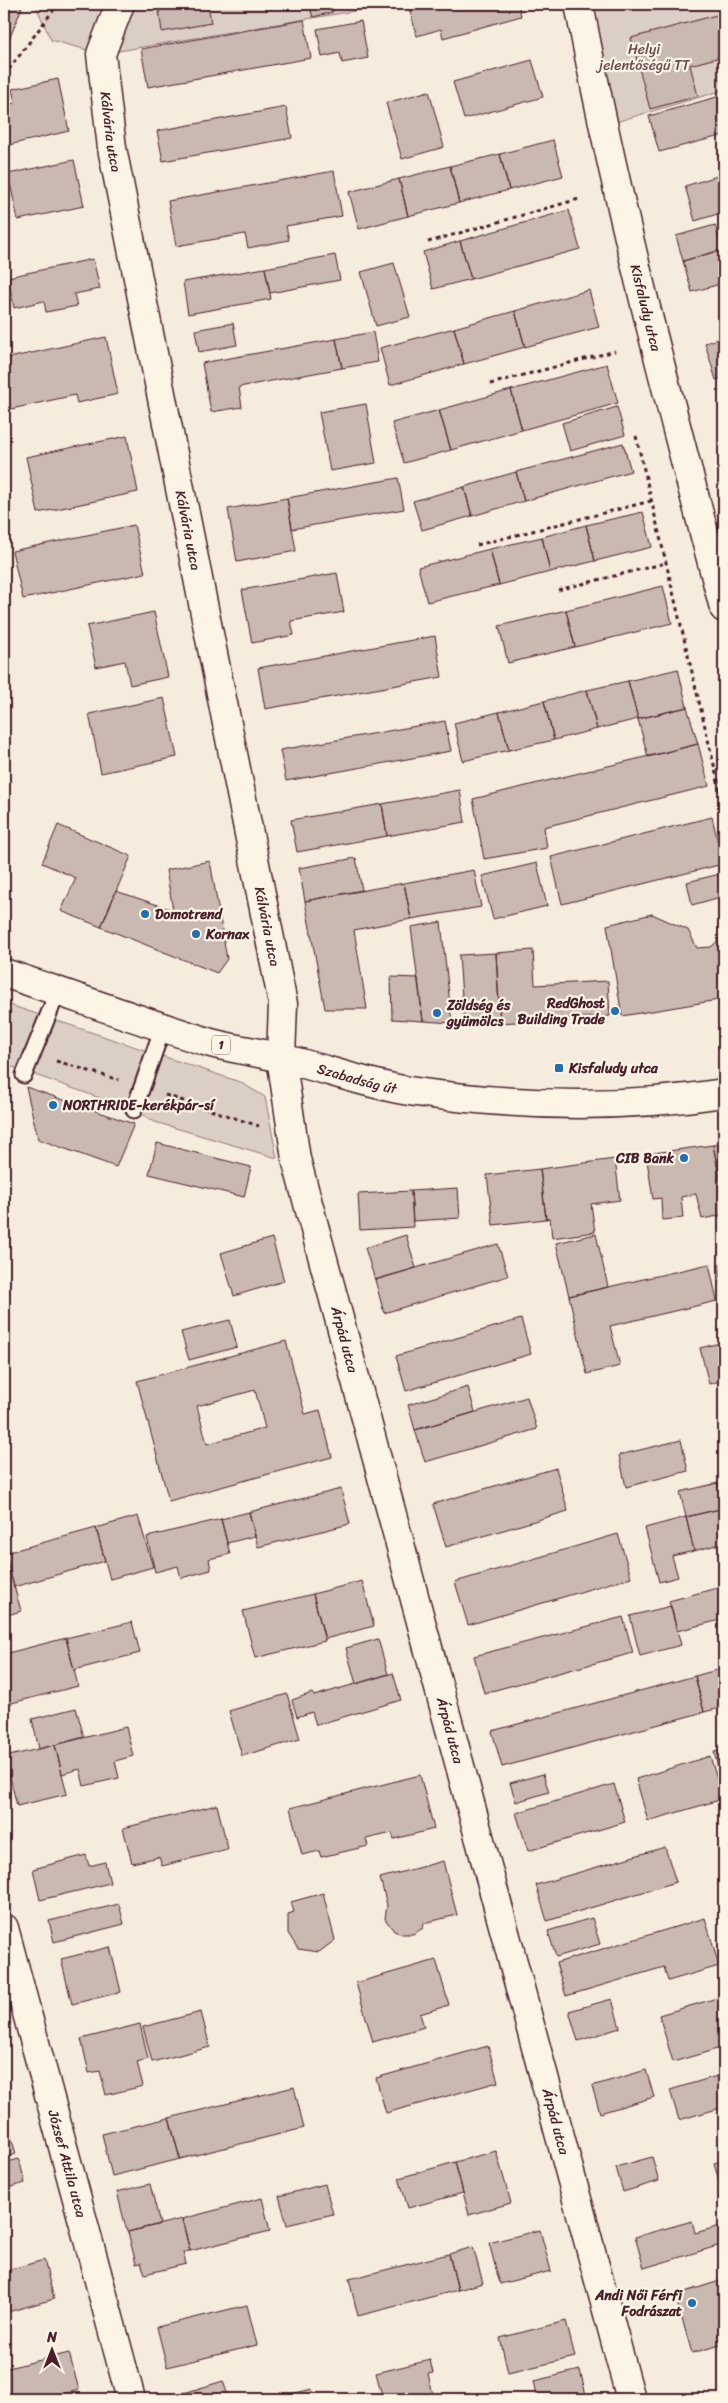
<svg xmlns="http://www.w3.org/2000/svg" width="728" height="2403" font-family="Sriracha,sans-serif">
<rect width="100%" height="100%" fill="#f5ecde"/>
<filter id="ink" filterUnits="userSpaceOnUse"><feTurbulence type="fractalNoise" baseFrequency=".02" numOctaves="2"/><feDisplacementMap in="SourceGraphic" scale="10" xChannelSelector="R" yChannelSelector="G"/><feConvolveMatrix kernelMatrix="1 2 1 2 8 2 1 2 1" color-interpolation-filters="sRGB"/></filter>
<g filter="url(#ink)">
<!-- green -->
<path fill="#dbcec4" stroke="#927678" d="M35,4H395L101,54L51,40Z
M579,4H724V90L602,126Z
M4,1003L240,1082L265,1097L277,1158L155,1122L134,1110L4,1064Z"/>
<!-- building -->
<path fill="#cab9b1" stroke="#4a1f2b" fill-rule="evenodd" d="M4,4L22,7L9,40L4,39Z
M193,4H208L211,23L162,32L159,10Z
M309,4H331L333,12L313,17Z
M424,4H518L521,16L443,38L441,29L417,36L409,8Z
M715,4H724V10L718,12Z
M724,13V56L690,65L698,96L650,109L631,38Z
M304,20L311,58L148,87L141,49Z
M361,21L368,58L342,63L340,53L322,57L317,29Z
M532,60L543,97L464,119L453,82Z
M58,79L69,131L4,146V105L15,103L12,89Z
M429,91L444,147L402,159L386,103Z
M724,95V135L659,152L649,116Z
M286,107L292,138L163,161L157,131Z
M553,140L563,176L509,190L500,154Z
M500,154L509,190L459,203L450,166Z
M74,160L84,206L18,220L8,174Z
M450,166L459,203L408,216L399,179Z
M334,171L342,216L286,226L289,240L248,248L245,234L176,246L168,201Z
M724,174V212L695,221L685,186Z
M399,179L408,216L359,229L349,192Z
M569,210L580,249L471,279L460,241Z
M715,225L722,250L683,261L676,236Z
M460,241L471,279L433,289L423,252Z
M724,249V283L692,292L683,261Z
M335,255L340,280L270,293L265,268Z
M93,259L100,289L74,294L77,306L46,312L44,301L14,308L8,277Z
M394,263L410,317L376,326L361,272Z
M265,268L271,299L188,314L183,282Z
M589,290L599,327L525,347L515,311Z
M515,311L525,347L464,364L454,328Z
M233,323L237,345L199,352L195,330Z
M454,328L464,364L390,385L380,348Z
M373,332L378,362L342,368L336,339Z
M106,337L118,394L77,403L75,395L7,410L4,396V359Z
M724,337V377L716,380L705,343Z
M336,339L342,368L239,387L242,407L211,412L202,363Z
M607,364L618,403L522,430L511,390Z
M511,390L522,430L451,450L439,410Z
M366,404L376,463L330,471L319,412Z
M617,407L625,435L570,451L562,423Z
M439,410L451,450L404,463L392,423Z
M127,436L138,492L38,513L26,457Z
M623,443L631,471L524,501L516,472Z
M516,472L524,501L472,516L464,487Z
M398,478L404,509L292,529L287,498Z
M464,487L472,516L422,530L413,501Z
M287,498L296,551L237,562L228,509Z
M643,512L652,547L595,561L586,525Z
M134,525L145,573L23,599L12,551Z
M586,525L595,561L550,572L542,537Z
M542,537L550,572L499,585L490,549Z
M490,549L499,585L427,602L418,567Z
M337,573L344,612L291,621L294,635L252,643L242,590Z
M663,586L672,623L575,647L566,610Z
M566,610L575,647L508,663L499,626Z
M154,612L168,677L130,685L125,661L96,667L87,626Z
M435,636L442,677L265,709L258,668Z
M678,669L687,707L638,719L628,681Z
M628,681L638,719L597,729L587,690Z
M587,690L597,729L554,740L544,701Z
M164,698L177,757L101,773L89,714Z
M544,701L554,740L509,750L499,712Z
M687,707L698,744L648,757L638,719Z
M499,712L509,750L463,761L454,723Z
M445,721L451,751L286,781L280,750Z
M698,744L709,786L544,827L547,848L484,859L473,799Z
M460,790L465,822L387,836L382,804Z
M382,804L387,836L297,852L291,820Z
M712,817L723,864L562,904L551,857Z
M58,825L131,856L101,927L61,911L76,878L42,863Z
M356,858L362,890L305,901L299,868Z
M210,861L227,959L217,973L101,927L116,891L173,910L166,870Z
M537,863L547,906L493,919L482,876Z
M474,870L481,907L411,919L404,883Z
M724,873V896L692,905L687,882Z
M404,883L411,919L354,930L367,1009H325L305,901Z
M652,914L688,930L697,948L711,947L720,939H724V999L622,1016L607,925Z
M441,922L452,1023L423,1021L411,927Z
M533,950L535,985L608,981L610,1016L500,1023L496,953Z
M496,953L500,1023L464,1025L459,955Z
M391,977L418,978L423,1021L392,1019Z
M26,1087L134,1124L116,1167L38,1139Z
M157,1143L251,1167L244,1197L149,1174Z
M724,1143V1199L713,1145Z
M713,1145L724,1199V1215L702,1219L696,1194L681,1197L683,1218L662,1220L661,1198L653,1199L646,1154Z
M615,1159L620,1200L591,1204L595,1232L552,1238L550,1218L546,1219L540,1169Z
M540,1169L546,1219L493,1225L487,1175Z
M458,1188L460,1218L413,1221L411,1191Z
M411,1191L413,1227L360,1230L358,1194Z
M596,1234L608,1287L569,1296L556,1243Z
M406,1235L416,1268L375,1280L365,1248Z
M272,1238L284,1281L234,1296L221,1253Z
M498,1244L508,1276L384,1313L375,1280Z
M709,1264L717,1301L610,1326L620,1366L587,1374L569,1296Z
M724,1264V1292L718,1265Z
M521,1319L531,1354L406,1391L396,1356Z
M230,1320L237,1347L189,1360L181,1332Z
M286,1341L305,1414L320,1410L332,1457L169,1501L137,1381ZM255,1390L265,1428L207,1444L197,1406Z
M724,1342V1380L709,1384L700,1348Z
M468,1387L475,1412L415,1430L408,1405Z
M527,1397L537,1429L425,1462L415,1430Z
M681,1440L688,1471L626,1487L619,1455Z
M556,1468L568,1511L446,1547L433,1504Z
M718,1483L724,1508L686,1517L680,1492Z
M341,1489L350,1524L258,1547L249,1512Z
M724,1508V1543L694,1551L686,1517Z
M249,1512L255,1536L227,1543L221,1519Z
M138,1516L153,1567L110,1579L96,1528Z
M686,1517L694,1551L672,1556L678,1577L659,1582L645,1528Z
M221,1519L230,1554L209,1559L211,1570L181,1578L178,1566L155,1572L147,1537Z
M96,1528L105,1561L14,1587L5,1553Z
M618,1534L631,1577L468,1625L455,1582Z
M4,1550L21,1611L4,1616Z
M362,1581L374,1626L325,1639L313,1594Z
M724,1586V1619L677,1631L669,1601Z
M313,1594L325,1641L255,1658L243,1611Z
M671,1606L681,1645L640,1656L630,1616Z
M623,1617L633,1653L484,1693L474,1656Z
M132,1622L140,1653L74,1670L66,1638Z
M66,1638L78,1686L4,1705V1654Z
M378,1639L388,1674L356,1684L346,1648Z
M724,1668V1707L704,1712L695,1676Z
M393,1673L401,1700L316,1725L312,1712L297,1717L292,1700L312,1693L314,1696Z
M695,1676L704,1712L502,1767L492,1731Z
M287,1694L300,1739L242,1756L229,1711Z
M76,1708L84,1737L39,1749L32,1719Z
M126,1727L133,1756L115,1761L119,1778L84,1786L80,1769L62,1774L55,1745Z
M55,1745L67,1794L17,1806L5,1757Z
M724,1750V1792L714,1752Z
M710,1756L723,1799L648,1821L636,1779Z
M543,1774L549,1792L516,1802L510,1783Z
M420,1775L434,1829L394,1839L392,1833L366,1839L368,1846L321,1857L319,1851L302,1855L290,1808Z
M614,1784L625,1822L528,1851L516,1813Z
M217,1805L228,1849L162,1866L159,1857L132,1863L123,1828Z
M665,1847L676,1882L547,1921L536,1885Z
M86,1855L89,1866L105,1862L110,1883L40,1900L33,1869Z
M443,1861L457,1915L424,1923L423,1928L413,1934H402L394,1931L385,1919L387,1905L380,1878Z
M323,1893L335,1940L319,1952L298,1949L288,1933V1914L294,1912L291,1902Z
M119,1904L124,1924L54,1942L49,1921Z
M592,1918L600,1944L556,1957L548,1931Z
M705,1918L719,1966L668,1981L664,1967L566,1996L556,1963Z
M110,1947L121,1992L72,2004L61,1959Z
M436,1960L449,2005L420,2014L424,2027L373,2042L356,1983Z
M724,1996V2047L673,2062L659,2015Z
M612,1999L620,2028L578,2041L569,2011Z
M201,2012L210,2047L152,2062L143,2027Z
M140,2024L148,2059L137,2062L143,2086L106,2095L100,2071L89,2073L81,2039Z
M488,2046L498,2082L386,2113L376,2078Z
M646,2070L654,2097L600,2113L592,2086Z
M717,2076L724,2107L679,2120L670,2090Z
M294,2087L304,2128L180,2159L169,2118Z
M4,2090L9,2111L4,2112Z
M5,2116L16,2154L4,2158V2117Z
M169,2118L180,2159L112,2176L102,2134Z
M496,2151L511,2203L469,2215L455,2162Z
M652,2157L659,2181L623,2192L616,2167Z
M19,2159L25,2183L4,2189V2163Z
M724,2160V2198L714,2163Z
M455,2162L463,2193L408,2208L399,2178Z
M150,2184L160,2224L127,2232L117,2192Z
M325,2184L333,2214L287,2225L279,2196Z
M262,2198L270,2231L190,2251L182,2219Z
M182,2219L190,2251L183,2252L186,2264L145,2274L141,2263L136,2264L128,2232Z
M692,2221L695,2233L724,2225V2244L644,2268L635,2237Z
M540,2230L551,2271L500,2284L489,2243Z
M473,2247L483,2283L458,2290L449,2254Z
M449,2254L458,2290L358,2316L349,2279Z
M44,2260L54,2299L4,2313V2271Z
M723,2280L724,2344L692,2353L675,2295Z
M247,2305L257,2345L167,2367L157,2327Z
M566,2321L575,2357L508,2373L500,2338Z
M69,2353L79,2390L43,2399H4V2369Z
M430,2360L433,2373L428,2374L434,2399H383L376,2373Z
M580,2370L587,2399H538L534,2381Z
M223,2381L229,2399H171V2397Z
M312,2389L315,2399H275V2398Z"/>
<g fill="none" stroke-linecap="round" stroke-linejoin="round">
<defs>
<path id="service" d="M24,1075L58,991
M134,1110L163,1027"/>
<g id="minor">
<path id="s1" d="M120,4L101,54L112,148L283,1004L281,1057L296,1159L631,2399"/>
<path id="s2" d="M579,4C617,208 671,408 724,608"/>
<path id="s3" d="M4,1928L131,2399"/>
</g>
<g id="primary">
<path id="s4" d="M4,973C73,996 141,1021 211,1043C234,1049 258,1052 281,1058C324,1068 365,1084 409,1091C511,1106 621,1109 724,1093"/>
</g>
</defs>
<!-- service casing -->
<use href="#service" stroke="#4a1f2b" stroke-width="19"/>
<!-- minor casing -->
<use href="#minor" stroke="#4a1f2b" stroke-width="31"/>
<!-- primary casing -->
<use href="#primary" stroke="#4a1f2b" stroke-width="31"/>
<!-- path -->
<path stroke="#4a1f2b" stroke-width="3" stroke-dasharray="4 4" stroke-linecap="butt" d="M396,5L400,4
M4,76L58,4
M428,242L579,199
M490,384L615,351
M636,436L724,807
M477,545L651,501
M558,590L666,563
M56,1061L119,1080
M165,1095L259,1126"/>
<!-- service -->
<use href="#service" stroke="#fcf5e5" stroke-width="15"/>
<!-- minor -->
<use href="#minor" stroke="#fcf5e5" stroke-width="28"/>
<!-- primary -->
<use href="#primary" stroke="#fcf5e5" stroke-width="28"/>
</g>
</g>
<!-- markers -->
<g fill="#1f6fb2" stroke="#fcf5e5" stroke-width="2">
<circle cx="145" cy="914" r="5"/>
<circle cx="196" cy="934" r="5"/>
<circle cx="615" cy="1011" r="5"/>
<circle cx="437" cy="1013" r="5"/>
<rect x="554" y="1063" width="10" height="10" rx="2.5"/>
<circle cx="53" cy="1105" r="5"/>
<circle cx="684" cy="1158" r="5"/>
<circle cx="692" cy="2303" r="5"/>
</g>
<g text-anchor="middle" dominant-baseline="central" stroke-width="4.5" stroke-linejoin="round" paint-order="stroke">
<!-- shield labels -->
<rect fill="#fcf5e5" stroke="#7f5f63" stroke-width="1" x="212" y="1035.5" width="18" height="19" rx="4"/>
<g font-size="12" font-weight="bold" fill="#4a1f2b">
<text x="221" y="1045">1</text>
</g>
<!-- park labels -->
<g font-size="14" fill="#6e4b51" stroke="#fcf5e5">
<text x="644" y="49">Helyi<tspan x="644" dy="16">jelentőségű TT</tspan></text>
</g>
<!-- street labels -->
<g font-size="14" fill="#4a1f2b" stroke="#fcf5e5">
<text stroke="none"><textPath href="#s1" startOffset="132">Kálvária utca</textPath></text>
<text stroke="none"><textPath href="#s2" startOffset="311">Kisfaludy utca</textPath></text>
<text stroke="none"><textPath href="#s1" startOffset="538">Kálvária utca</textPath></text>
<text stroke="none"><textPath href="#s1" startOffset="942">Kálvária utca</textPath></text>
<text stroke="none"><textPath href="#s4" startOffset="369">Szabadság út</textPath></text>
<text stroke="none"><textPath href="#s1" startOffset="1364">Árpád utca</textPath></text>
<text stroke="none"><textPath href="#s1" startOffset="1769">Árpád utca</textPath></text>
<text stroke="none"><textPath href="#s1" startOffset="2174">Árpád utca</textPath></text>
<text stroke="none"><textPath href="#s3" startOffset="244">József Attila utca</textPath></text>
</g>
<!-- poi labels -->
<g font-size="14" font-weight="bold" fill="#4a1f2b" stroke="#fcf5e5" text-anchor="start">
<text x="155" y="914">Domotrend</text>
<text x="206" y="934">Kornax</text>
<text x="605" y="1003" text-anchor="end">RedGhost<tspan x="605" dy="16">Building Trade</tspan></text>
<text x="447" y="1005">Zöldség és<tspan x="447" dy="16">gyümölcs</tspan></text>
<text x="569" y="1068">Kisfaludy utca</text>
<text x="63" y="1105">NORTHRIDE-kerékpár-sí</text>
<text x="674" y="1158" text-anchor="end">CIB Bank</text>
<text x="682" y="2295" text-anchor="end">Andi Női Férfi<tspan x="682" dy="16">Fodrászat</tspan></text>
</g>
</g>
<!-- margin -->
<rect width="728" height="2403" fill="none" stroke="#fcf5e5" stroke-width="20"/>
<rect x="10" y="10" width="708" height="2383" fill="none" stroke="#4a1f2b" stroke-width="2" filter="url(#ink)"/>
<!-- north arrow -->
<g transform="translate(52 2350)" stroke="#fcf5e5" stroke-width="4" paint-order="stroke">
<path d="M0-4L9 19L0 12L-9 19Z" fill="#4a1f2b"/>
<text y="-8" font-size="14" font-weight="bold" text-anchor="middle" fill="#4a1f2b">N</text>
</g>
</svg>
